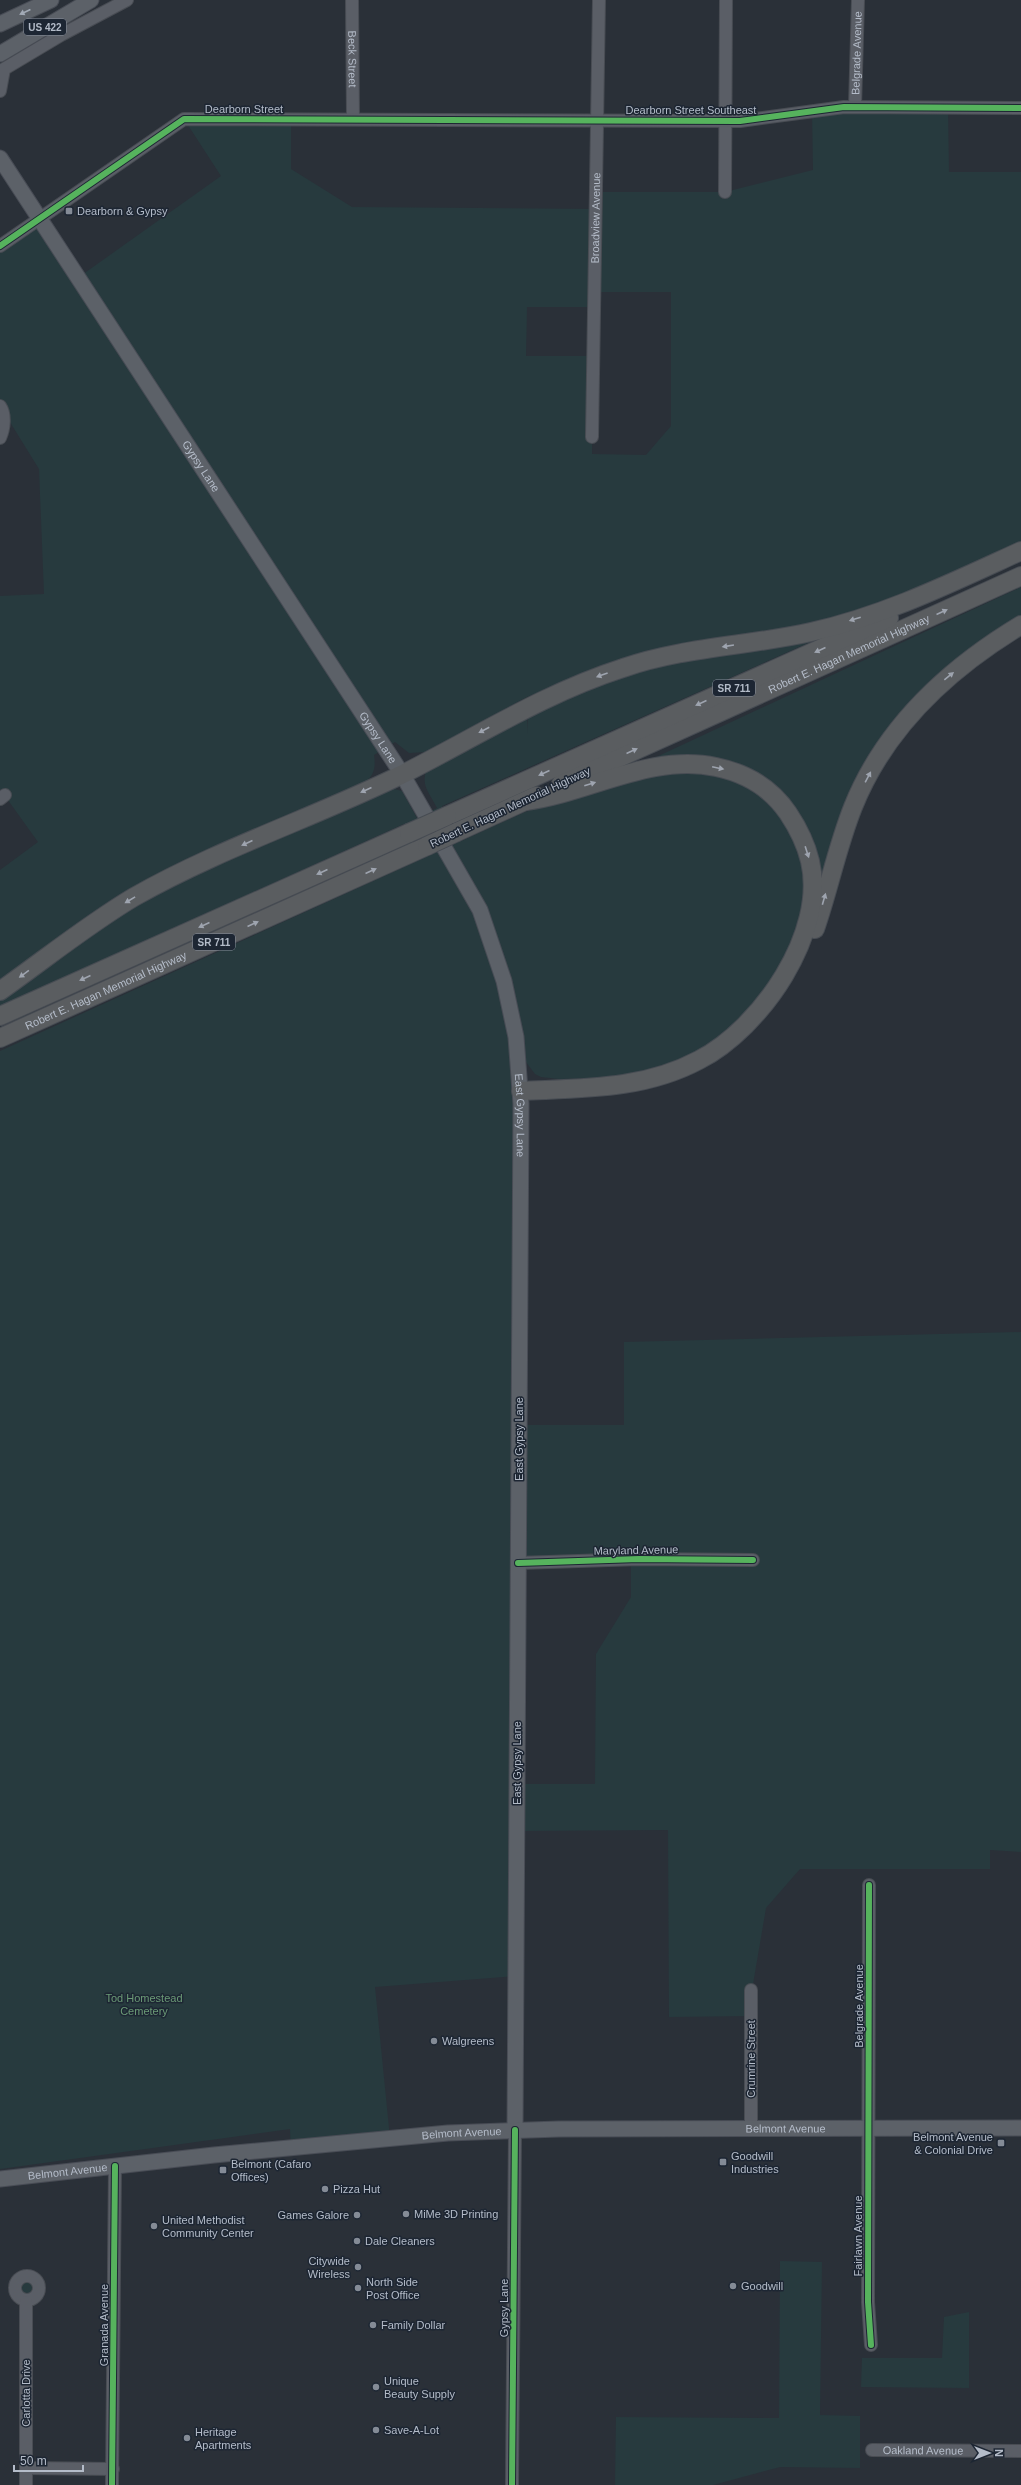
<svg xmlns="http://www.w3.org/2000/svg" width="1021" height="2485" font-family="Helvetica,sans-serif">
<rect width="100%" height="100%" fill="#2a3038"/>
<!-- green -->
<path fill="#273a3e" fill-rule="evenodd" d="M948,108L949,172H1021V543L884,602L806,626L598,668L527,697L426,752L409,753L395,742L374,755C376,768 374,776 363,784L201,858L0,982V870L38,842L0,789V596L44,594L39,469L0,406V246L40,218L79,277L221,176L184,119L291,118V169L352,207L595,209L596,192H725L813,170L812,110ZM595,292H671V426L646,455L592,454L593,356H526L527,307H594Z
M1021,587V620L903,717L821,896L817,877L758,778L637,766Z
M815,640L442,806L447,816L409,833L404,824L0,1007V997L79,938L170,884L390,788L402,791L417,818L437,808C430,793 420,786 427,769L527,714V734L528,715L560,699L653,666Z
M662,772L721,774L762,794L783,815L805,867L804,908L786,958L746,1015L724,1034L687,1058L643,1072L598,1078L559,1079L541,1077L535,1074L526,1062L522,1047L519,1425H624V1342L1021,1332V1852L990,1850V1869H800L766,1908L752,1990L751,2016L669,2017L668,1830L517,1831L516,1976L375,1987L390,2138L291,2148L290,2129L0,2169V1051L525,812L616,783ZM631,1560V1597L596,1654L595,1784H517L526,1562Z
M780,2261L822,2262L820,2415L860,2416V2468L780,2467L713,2485H615L616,2417L779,2418Z
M15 2288a12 12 0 1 1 24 0a12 12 0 1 1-24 0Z
M969,2312V2388L861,2387L862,2358H942L944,2317Z"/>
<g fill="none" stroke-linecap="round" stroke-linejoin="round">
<defs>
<g id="minor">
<path id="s1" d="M352,0L353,118"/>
<path d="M0,91L4,69L61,35L127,0"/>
<path id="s2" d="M855,107L858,0"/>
<path d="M725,192L726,0"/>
<path d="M0,246L184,119L740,121L844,107L1021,108"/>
<path d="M0,406C6,415 4,429 0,438"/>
<path id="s3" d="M592,437L599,0"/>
<path d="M0,799L5,795"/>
<path d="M518,1563L639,1559L753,1560"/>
<path d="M869,1885L868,2302L871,2345"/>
<path d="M751,1990V2127"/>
<circle cx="27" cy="2288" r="12"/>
<path id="s4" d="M872,2450L1021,2451"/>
<path d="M26,2468L113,2469"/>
<path d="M26,2485V2302"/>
<path d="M112,2485L115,2166"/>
<path d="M512,2485L515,2130"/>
</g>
<g id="major">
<path d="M0,24L51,0"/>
<path d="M0,54L91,0"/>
<path id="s5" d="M0,158L402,774L480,910L504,981L516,1037L521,1104L515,2130"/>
<path id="s6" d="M0,2179L214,2155L448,2133L559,2129L1021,2128"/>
</g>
<g id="highway">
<path id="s7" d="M561,784L1021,576"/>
<path d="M447,816L889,618"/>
<path d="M457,832L536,796"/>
<path d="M815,929C829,889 837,847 853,807C885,727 948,669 1021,625"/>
<path d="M0,991C44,960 87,925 134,897C220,848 316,817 405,773C478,736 545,693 623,668C683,647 749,646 811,632C884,616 953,582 1021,551"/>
<path d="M0,1016L409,833"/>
<path id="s8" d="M0,1038L427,846"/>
<path d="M521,1091C582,1088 643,1090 699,1060C761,1028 827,933 810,861C806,844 798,828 788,813C771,788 745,773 716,767C651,753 588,793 526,801"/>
</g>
</defs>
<!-- minor casing -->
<use href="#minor" stroke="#484c53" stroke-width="14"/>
<!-- major casing -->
<use href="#major" stroke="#484c55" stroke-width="17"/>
<!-- highway casing -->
<use href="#highway" stroke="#474c53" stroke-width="20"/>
<!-- minor -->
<use href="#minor" stroke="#5a5e66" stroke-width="12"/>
<!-- major -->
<use href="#major" stroke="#5c6168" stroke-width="15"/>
<!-- highway -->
<use href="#highway" stroke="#5a5d60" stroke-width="18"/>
<defs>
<path id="highway-bridge" d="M409,833L447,816
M427,846L457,832"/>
</defs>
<!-- highway-bridge casing -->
<use href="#highway-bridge" stroke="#474c53" stroke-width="20" stroke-linecap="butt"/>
<!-- highway-bridge -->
<use href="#highway-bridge" stroke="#5a5d60" stroke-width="18"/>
<defs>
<path id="cycleway" d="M0,246L184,119L740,121L844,107L1021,108
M518,1563L639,1559L753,1560
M869,1885L868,2302L871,2345
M112,2485L115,2166
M512,2485L515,2130"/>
</defs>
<!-- cycleway casing -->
<use href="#cycleway" stroke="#1d2633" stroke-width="8"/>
<!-- cycleway -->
<use href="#cycleway" stroke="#56b35d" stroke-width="6"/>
</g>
<!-- one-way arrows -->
<defs><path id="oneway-solid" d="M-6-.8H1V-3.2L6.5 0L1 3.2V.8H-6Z"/></defs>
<use fill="#a2aab6" href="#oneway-solid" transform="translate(25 12) rotate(155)"/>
<g fill="#9ea4af">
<use href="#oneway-solid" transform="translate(942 612) rotate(-24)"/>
<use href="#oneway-solid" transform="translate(855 619) rotate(163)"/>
<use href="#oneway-solid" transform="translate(728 646) rotate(171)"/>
<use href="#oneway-solid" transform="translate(820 650) rotate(156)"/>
<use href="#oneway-solid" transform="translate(602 675) rotate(160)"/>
<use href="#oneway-solid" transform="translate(949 676) rotate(-39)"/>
<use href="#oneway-solid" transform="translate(701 703) rotate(156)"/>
<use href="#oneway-solid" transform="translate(484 730) rotate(152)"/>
<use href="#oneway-solid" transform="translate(632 751) rotate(-24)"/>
<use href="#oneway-solid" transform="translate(718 768) rotate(12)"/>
<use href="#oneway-solid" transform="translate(544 773) rotate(156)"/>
<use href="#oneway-solid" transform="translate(868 777) rotate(-62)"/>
<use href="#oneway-solid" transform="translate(590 784) rotate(-18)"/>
<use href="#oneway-solid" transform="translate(366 790) rotate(156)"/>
<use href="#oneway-solid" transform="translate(247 843) rotate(156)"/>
<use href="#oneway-solid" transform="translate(807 852) rotate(72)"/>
<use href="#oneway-solid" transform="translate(371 871) rotate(-24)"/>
<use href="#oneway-solid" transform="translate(322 872) rotate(156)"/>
<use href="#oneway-solid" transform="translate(824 899) rotate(-74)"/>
<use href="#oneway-solid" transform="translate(130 900) rotate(149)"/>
<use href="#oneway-solid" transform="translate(253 924) rotate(-24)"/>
<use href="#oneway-solid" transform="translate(204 925) rotate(156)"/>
<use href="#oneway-solid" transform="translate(24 974) rotate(144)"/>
<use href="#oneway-solid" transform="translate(85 978) rotate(156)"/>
</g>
<!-- markers -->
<g fill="#848b96" stroke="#1d2633" stroke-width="1.5">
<rect x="65" y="207" width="8" height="8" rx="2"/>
<circle cx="434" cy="2041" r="4"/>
<rect x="997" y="2139" width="8" height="8" rx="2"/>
<rect x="719" y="2158" width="8" height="8" rx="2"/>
<rect x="219" y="2166" width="8" height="8" rx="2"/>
<circle cx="325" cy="2189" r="4"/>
<circle cx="406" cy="2214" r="4"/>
<circle cx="357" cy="2215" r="4"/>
<circle cx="154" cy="2226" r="4"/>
<circle cx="357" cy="2241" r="4"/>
<circle cx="358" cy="2267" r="4"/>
<circle cx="733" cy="2286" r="4"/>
<circle cx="358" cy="2288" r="4"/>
<circle cx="373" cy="2325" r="4"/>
<circle cx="376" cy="2387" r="4"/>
<circle cx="376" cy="2430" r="4"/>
<circle cx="187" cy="2438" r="4"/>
</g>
<g text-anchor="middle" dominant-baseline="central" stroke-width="3" stroke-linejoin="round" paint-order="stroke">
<!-- shield labels -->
<g fill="#1d2633" stroke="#878f9c" stroke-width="1">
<rect x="24" y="19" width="42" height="16" rx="3"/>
<rect x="713" y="680" width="42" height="16" rx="3"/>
<rect x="193" y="934" width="42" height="16" rx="3"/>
</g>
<g font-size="10" font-weight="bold" fill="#b4bcc9">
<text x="45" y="27">US 422</text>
<text x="734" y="688">SR 711</text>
<text x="214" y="942">SR 711</text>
</g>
<!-- street labels -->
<g font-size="11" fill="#b4bcc9" stroke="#1d2633">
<text stroke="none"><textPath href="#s2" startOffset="54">Belgrade Avenue</textPath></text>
<text stroke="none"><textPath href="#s1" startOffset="59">Beck Street</textPath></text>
<text x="244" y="109">Dearborn Street</text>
<text x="691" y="110">Dearborn Street Southeast</text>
<text stroke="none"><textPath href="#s3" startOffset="219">Broadview Avenue</textPath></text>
<text stroke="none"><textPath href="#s5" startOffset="368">Gypsy Lane</textPath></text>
<text stroke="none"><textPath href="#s7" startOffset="316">Robert E. Hagan Memorial Highway</textPath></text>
<text stroke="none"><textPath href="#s5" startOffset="692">Gypsy Lane</textPath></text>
<text transform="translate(510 807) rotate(-25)">Robert E. Hagan Memorial Highway</text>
<text stroke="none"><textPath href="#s8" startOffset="116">Robert E. Hagan Memorial Highway</textPath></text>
<text stroke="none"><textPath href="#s5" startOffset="1103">East Gypsy Lane</textPath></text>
<text transform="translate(519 1439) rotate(-90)">East Gypsy Lane</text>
<text transform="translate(636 1550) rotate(-1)">Maryland Avenue</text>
<text transform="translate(517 1763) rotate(-90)">East Gypsy Lane</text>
<text transform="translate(859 2006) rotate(-90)">Belgrade Avenue</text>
<text transform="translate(751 2059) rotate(-90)">Crumrine Street</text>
<text stroke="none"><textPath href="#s6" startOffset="788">Belmont Avenue</textPath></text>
<text stroke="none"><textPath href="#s6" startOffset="464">Belmont Avenue</textPath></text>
<text stroke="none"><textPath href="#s6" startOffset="68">Belmont Avenue</textPath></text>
<text transform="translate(858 2236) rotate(-90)">Fairlawn Avenue</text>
<text transform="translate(504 2308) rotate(-90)">Gypsy Lane</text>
<text transform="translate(104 2325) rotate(-90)">Granada Avenue</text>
<text transform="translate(26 2393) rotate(-90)">Carlotta Drive</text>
<text stroke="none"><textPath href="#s4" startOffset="51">Oakland Avenue</textPath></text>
</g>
<!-- poi labels -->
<g font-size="11" fill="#b4bcc9" stroke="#1d2633" text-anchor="start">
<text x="77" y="211">Dearborn &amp; Gypsy</text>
<text x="442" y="2041">Walgreens</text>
<text x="993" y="2137" text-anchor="end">Belmont Avenue<tspan x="993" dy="13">&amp; Colonial Drive</tspan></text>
<text x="731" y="2156">Goodwill<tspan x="731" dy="13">Industries</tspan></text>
<text x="231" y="2164">Belmont (Cafaro<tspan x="231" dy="13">Offices)</tspan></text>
<text x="333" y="2189">Pizza Hut</text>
<text x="414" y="2214">MiMe 3D Printing</text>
<text x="349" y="2215" text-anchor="end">Games Galore</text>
<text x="162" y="2220">United Methodist<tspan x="162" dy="13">Community Center</tspan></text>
<text x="365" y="2241">Dale Cleaners</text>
<text x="350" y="2261" text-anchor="end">Citywide<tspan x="350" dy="13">Wireless</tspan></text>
<text x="366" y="2282">North Side<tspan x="366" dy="13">Post Office</tspan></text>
<text x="741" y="2286">Goodwill</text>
<text x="381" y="2325">Family Dollar</text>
<text x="384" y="2381">Unique<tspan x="384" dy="13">Beauty Supply</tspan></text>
<text x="384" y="2430">Save-A-Lot</text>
<text x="195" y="2432">Heritage<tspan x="195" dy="13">Apartments</tspan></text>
</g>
<!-- park labels -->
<g font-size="11" fill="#6b9a76" stroke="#1d2633">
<text x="144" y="1998">Tod Homestead<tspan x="144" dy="13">Cemetery</tspan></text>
</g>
</g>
<!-- north arrow -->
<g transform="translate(989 2453) rotate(90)" stroke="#1d2633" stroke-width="3" paint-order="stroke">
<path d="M0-3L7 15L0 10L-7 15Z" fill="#b4bcc9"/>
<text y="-6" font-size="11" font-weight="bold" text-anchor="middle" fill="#b4bcc9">N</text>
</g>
<!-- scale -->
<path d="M14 2465v6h69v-6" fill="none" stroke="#b4bcc9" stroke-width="2"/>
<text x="20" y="2465" font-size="12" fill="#b4bcc9" stroke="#1d2633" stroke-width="3" paint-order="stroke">50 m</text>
</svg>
